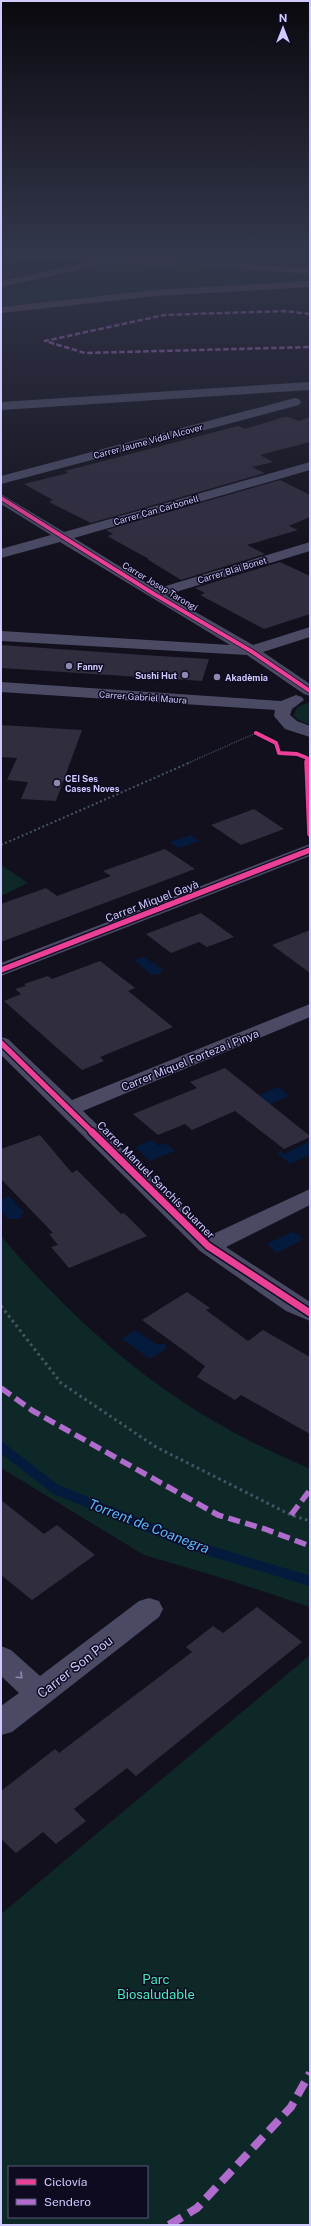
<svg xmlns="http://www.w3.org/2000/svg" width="311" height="2226" font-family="'Public Sans',sans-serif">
<rect width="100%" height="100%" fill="#12101c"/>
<!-- green -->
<path fill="#0e2828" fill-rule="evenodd" d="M1,252L40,255L1,263Z
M173,252H310V258L244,254L238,261L154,256Z
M131,261L310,274V282L178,289L1,306V291Z
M310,702V725L297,719L294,715L297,707Z
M1,865L28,883L1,896Z
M1,1236C65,1311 139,1380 226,1428C253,1444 282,1456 310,1469V1607L232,1581L144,1555L1,1468Z
M310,1655V2225H1V1914ZM9,2167H147V2217H9Z"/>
<!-- water -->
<path fill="#051b3e" d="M191,835L199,841L179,848L170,842Z
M144,957L162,969V973L152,975L135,961L138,958Z
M278,1087L289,1096L260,1108L250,1099Z
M152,1140L159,1146L166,1143L175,1151L150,1161L135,1147Z
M308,1142L310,1144V1155L290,1164L277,1153L281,1151L284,1154Z
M9,1196L24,1212L20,1219H8L1,1211V1200Z
M292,1232L301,1236L300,1238L302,1240L277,1253L267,1244Z
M135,1330L156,1344H165L166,1349L150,1359L122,1339Z"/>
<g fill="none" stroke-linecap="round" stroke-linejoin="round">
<!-- stream -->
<path stroke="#051b3e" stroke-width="10" d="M1,1447L55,1489L194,1546L310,1581"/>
</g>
<!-- building -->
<path fill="#302d3f" d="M284,417H288L299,421L310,417V442L260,455L273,462L252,467L265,473L91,523L49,502L53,500L24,484L68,473L65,471L238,426L245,429Z
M280,480L310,495V517L289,526L298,530L247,545L265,554L181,580L147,559H149L107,536L113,534L106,530Z
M280,562L310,576V614L264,629L200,595L205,593L195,588Z
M1,645L143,655L209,659L202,681L1,668Z
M1,725L82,730L56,801L21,799L28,782L7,780L17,758L1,757Z
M254,809L284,829L241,845L211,825Z
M165,849L195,869L1,942V904L46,888L57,896L111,876L103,871Z
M201,913L234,937L207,947L199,942L171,953L146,934Z
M310,930V973L272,945Z
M100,961L135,988L128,991L173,1027L100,1057L104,1061L82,1070L4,1001L21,994L15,989L26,986L24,984L48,976L52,979Z
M225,1068L310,1136V1137L284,1149L235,1111L192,1130L185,1124L158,1135L133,1114L197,1088L190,1082Z
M40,1135L72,1173L77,1170L121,1214L124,1213L147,1236L69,1268L51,1247L58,1245L49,1234L53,1233L1,1179V1149Z
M187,1292L210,1308L206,1310L248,1341L263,1330L310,1357V1434L241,1395L235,1400L197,1377L205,1366L142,1320Z
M1,1500L44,1534L57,1525L95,1555L32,1600L1,1575Z
M257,1607L302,1642L136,1776L127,1768L74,1809L86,1821L56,1844L43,1832L16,1853L1,1839V1791L55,1749L59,1753L192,1652L186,1647L213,1626L223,1633Z"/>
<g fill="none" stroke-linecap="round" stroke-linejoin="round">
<!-- path-far2 -->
<path stroke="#445665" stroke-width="1.5" stroke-dasharray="1 1.5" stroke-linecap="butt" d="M188,763L256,733"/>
<!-- path-far1 -->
<path stroke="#445665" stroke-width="2" stroke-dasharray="2 2.5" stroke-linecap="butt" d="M1,845L191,762"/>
<!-- path -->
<path stroke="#445665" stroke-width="3" stroke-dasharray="2.5 3.5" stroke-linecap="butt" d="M1,1306L61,1383L156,1447L291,1515L310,1521"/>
<!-- minor -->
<path fill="#4a4a65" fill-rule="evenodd" d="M310,382V390L1,410V402Z
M295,398L299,399L301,402L299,405L1,484V476Z
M310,462V470L74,538L156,589L310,542V551L166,595L253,645L310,627V637L263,652L310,684V696L304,694L247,655L1,641V631L230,645L60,542L1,558V549L51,535L1,504V494L64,532Z
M1,682L281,701L296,695L302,697L304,700L292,709L290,715L297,721L310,726V737L285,729L274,716L275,710L1,692Z
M310,844V856L1,976V963Z
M310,1004V1017L83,1111L211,1235L310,1189V1205L226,1247L310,1302V1321L286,1311L200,1251L1,1055V1037L8,1039L72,1100Z
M149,1598L159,1601L163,1609L159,1617L12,1732L1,1735V1706L19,1693L1,1676V1646L11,1650L40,1676L139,1601Z"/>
<!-- highway -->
<path fill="#624c68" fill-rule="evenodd" d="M135,252H152L147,255L1,287V281Z
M170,258L310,268V274L166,263V259Z
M310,281V287L156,296L1,313V307L156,290Z"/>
<!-- highway-bridge -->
<path stroke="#624c68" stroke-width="12" d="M23,252L170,261"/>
<!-- quiet-far2 -->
<path stroke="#b06ccc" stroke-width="2.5" stroke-dasharray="5.5 2.5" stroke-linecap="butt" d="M310,314L285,311L164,315L45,341L85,353L310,347"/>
<!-- quiet-far1 -->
<path stroke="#b06ccc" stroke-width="5.5" stroke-dasharray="12 5.5" stroke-linecap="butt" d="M1,1388L33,1411L218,1515L265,1529L310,1546
M291,1515L310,1490"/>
<!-- quiet -->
<path stroke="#b06ccc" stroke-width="8" stroke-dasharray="15 8" stroke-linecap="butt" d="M169,2225L197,2208L291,2107L310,2073"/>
<defs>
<path id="cycleway-far2" d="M1,498L154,594L251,651L310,691
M256,733L276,743L279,753L297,754L307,758V763"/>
<path id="cycleway-far1" d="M307,762L310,834
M1,970L310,850
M1,1043L93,1133"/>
<path id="cycleway" d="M92,1132L208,1246L310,1313"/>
</defs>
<!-- cycleway-far2 casing -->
<use href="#cycleway-far2" stroke="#0e0b21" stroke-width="5.5"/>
<!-- cycleway-far1 casing -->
<use href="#cycleway-far1" stroke="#0e0b21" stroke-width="8"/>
<!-- cycleway casing -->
<use href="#cycleway" stroke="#0e0b21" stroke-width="10"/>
<!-- cycleway-far2 -->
<use href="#cycleway-far2" stroke="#ea4096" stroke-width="4"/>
<!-- cycleway-far1 -->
<use href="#cycleway-far1" stroke="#ea4096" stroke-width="5.5"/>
<!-- cycleway -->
<use href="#cycleway" stroke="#ea4096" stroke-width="7"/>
</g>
<!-- one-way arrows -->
<defs><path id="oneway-chevron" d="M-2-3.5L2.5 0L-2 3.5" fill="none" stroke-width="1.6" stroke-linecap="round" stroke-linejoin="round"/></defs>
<use stroke="#8c8ab2" href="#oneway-chevron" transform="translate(20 1676) rotate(43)"/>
<!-- sky -->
<linearGradient id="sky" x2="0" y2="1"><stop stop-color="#0a090f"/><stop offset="0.45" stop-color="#33374b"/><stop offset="1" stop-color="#33374b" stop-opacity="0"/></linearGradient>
<rect width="311" height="563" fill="url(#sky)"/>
<!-- markers -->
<g fill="#8d8ab0" stroke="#0e0b21" stroke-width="1.5">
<circle cx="69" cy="666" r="4"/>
<circle cx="185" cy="675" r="4"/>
<circle cx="217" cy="677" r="4"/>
<circle cx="57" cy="783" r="4"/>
</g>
<g text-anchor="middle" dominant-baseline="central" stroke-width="3" stroke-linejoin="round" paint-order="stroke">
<!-- far-street labels -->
<g font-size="9" fill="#cfcbff" stroke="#0e0b21">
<text transform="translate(148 441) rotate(-15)">Carrer Jaume Vidal Alcover</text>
<text transform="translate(156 510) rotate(-16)">Carrer Can Carbonell</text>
<text transform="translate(232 570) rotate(-17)">Carrer Blai Bonet</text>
<text transform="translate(160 586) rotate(31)">Carrer Josep Tarongí</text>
<text transform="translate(143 697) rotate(4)">Carrer Gabriel Maura</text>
</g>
<!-- far-poi labels -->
<g font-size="9" font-weight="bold" fill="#cfcbff" stroke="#0e0b21" text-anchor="start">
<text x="77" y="666">Fanny</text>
<text x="177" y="675" text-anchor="end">Sushi Hut</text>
<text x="225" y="677">Akadèmia</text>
<text x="65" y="778">CEI Ses<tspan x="65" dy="10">Cases Noves</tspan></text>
</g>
<!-- street labels -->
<g font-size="11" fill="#cfcbff" stroke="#0e0b21">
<text transform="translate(152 901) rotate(-21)">Carrer Miquel Gayà</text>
<text transform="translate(190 1060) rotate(-22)">Carrer Miquel Forteza i Pinya</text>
<text transform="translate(156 1180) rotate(45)">Carrer Manuel Sanchís Guarner</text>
</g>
<!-- near-street labels -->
<g font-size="13" fill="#cfcbff" stroke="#0e0b21">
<text transform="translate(75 1667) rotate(-38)">Carrer Son Pou</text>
</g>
<!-- near-park labels -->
<g font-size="13" fill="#4aebbd" stroke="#0e0b21">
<text x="156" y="1979">Parc<tspan x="156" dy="15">Biosaludable</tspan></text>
</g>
<!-- near-water labels -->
<g font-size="14" font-style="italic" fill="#59b8ff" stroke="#0e0b21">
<text transform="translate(149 1526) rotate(21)">Torrent de Coanegra</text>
</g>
</g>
<!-- border -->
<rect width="311" height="2226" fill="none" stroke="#cfcbff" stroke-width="4"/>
<!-- legend -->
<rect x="8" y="2166" width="140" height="52" fill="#0e0b21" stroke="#5b587a"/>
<rect x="16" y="2179" width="20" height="6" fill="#ea4096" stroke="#5b587a"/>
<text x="44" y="2186" font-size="12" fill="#cfcbff">Ciclovía</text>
<rect x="16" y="2199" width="20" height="6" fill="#b06ccc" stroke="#5b587a"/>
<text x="44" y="2206" font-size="12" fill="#cfcbff">Sendero</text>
<!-- north arrow -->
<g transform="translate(283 28)" stroke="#0e0b21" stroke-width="3" paint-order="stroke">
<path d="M0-3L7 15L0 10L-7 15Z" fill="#cfcbff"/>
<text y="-6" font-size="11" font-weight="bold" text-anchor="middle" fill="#cfcbff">N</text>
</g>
</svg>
